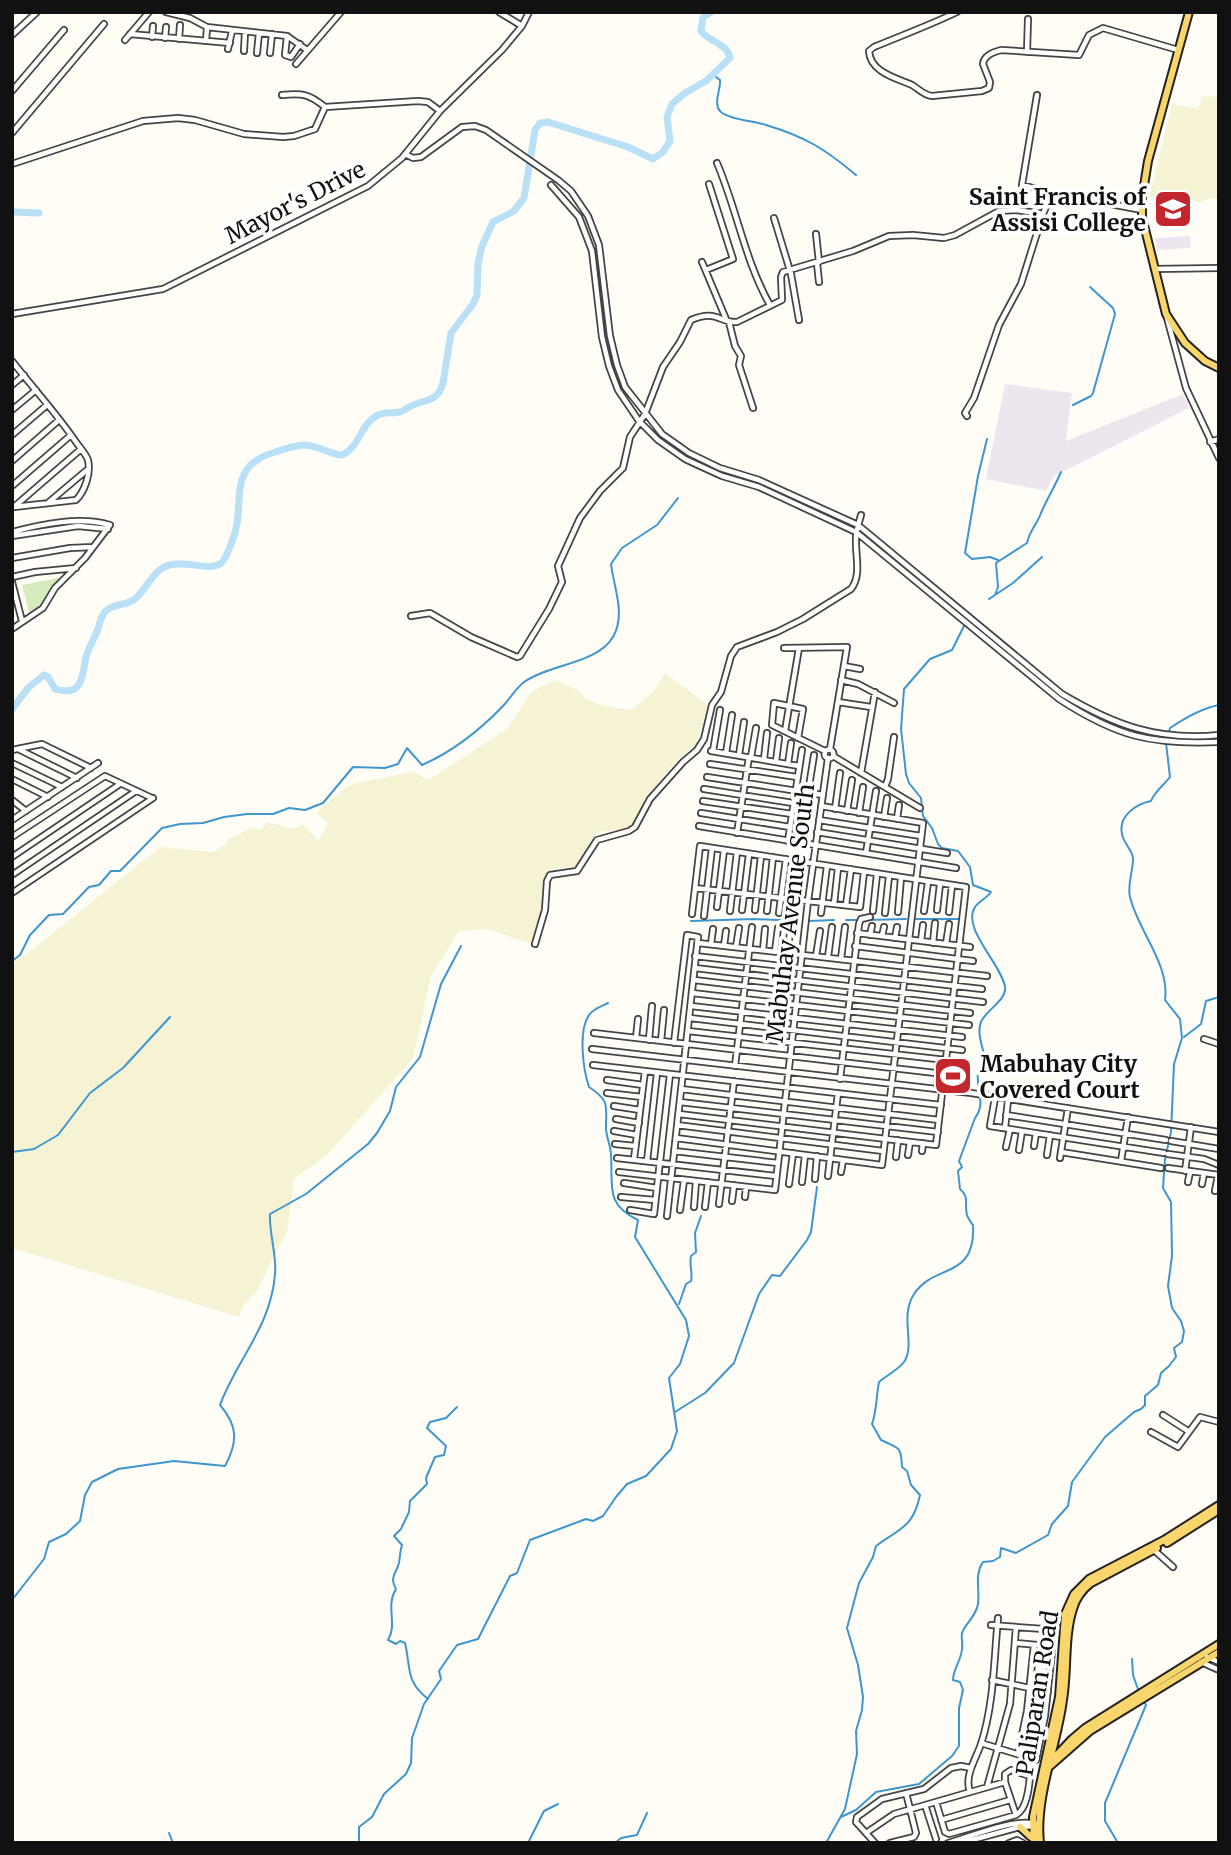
<svg xmlns="http://www.w3.org/2000/svg" width="1231" height="1855" font-family="Merriweather,serif">
<rect width="100%" height="100%" fill="#fffdf5"/>
<!-- industrial -->
<path fill="#eee6ef" d="M1190,236L1191,248L1157,250L1155,238Z
M1005,384L1072,393L1066,441L1183,394L1189,408L1054,476L1046,491L986,479Z"/>
<!-- farmland -->
<path fill="#f6f3d4" d="M1202,96L1219,97V197L1198,202L1183,198L1149,197L1172,104L1198,109Z
M665,673L708,705L696,744L676,761L645,798L638,818L632,826L619,830L601,831L592,838L579,865L574,868H552L545,877L542,911L531,944L487,929L459,931L431,976L413,1058L328,1154L294,1179L287,1233L278,1247L257,1291L243,1306L239,1317L12,1248V962L25,955L160,847L213,852L225,845L229,839L251,828L261,830L268,822L293,829L303,824L318,841L328,823L316,813L345,788L356,783L413,772L429,780L508,728L531,692L555,680L579,691L586,699L603,706L631,710L654,691Z"/>
<!-- green -->
<path fill="#d5ebbd" d="M63,577C51,590 44,605 30,615L22,585Z"/>
<g fill="none" stroke-linecap="round" stroke-linejoin="round">
<!-- stream -->
<path stroke="#3f96cf" stroke-width="2" d="M712,74L720,80C721,89 713,103 720,111C726,119 755,121 766,125C806,137 825,149 856,175
M1073,405L1091,396L1093,393L1115,314L1113,308L1090,287
M987,439L978,476L965,553L972,559L990,557L998,560
M995,595L998,587L996,563L1027,543C1030,529 1037,525 1041,513C1047,499 1055,486 1061,472
M989,599L1013,583L1042,557
M1168,735L1170,728C1185,718 1202,708 1219,705
M913,919H959
M846,920H857
M866,920L906,919
M691,921L754,919L798,921
M809,921L834,920
M12,961L20,955L30,935L49,915L63,914L89,887L99,885L111,871H120L162,828L180,824L203,823L224,817L247,814H273L289,808L305,810L323,803L353,767L385,768L398,764L407,748L422,765C454,751 479,731 503,706C510,699 516,688 524,682C549,664 597,664 613,637C626,614 614,589 611,564L622,548L657,525L678,498
M1184,1037L1201,1024L1206,1001L1219,997
M12,1152L34,1149L58,1135L90,1093L123,1068L170,1017
M679,1304L686,1284L691,1281C693,1272 689,1266 691,1256L696,1252L695,1233L701,1216
M675,1412L705,1393L734,1363L759,1294L772,1275L780,1276L807,1240L811,1232L817,1187
M12,1600L44,1559L49,1542L66,1534L80,1521L85,1495L92,1482L118,1469L174,1461L225,1466C238,1442 238,1426 220,1405C237,1359 271,1327 275,1274C277,1255 269,1234 270,1214L306,1194L368,1144L377,1133L390,1111L396,1087L420,1057L441,984L461,946
M1132,1659L1133,1675L1139,1692
M428,1699C405,1681 411,1668 405,1643L400,1641L396,1644L388,1640C398,1624 385,1606 396,1589C389,1577 396,1574 399,1563C400,1557 400,1551 402,1545L394,1536L401,1529L409,1512L410,1501L427,1484L426,1478L435,1457L444,1455L446,1446L427,1428L430,1422L446,1418L457,1407
M841,1817L856,1810L876,1792L919,1784L952,1756L959,1746V1708L963,1690L960,1682L953,1680C953,1669 961,1661 962,1649C963,1644 961,1638 962,1633C966,1622 976,1617 978,1604C980,1589 974,1575 983,1562L993,1561L1000,1557L1001,1548L1016,1553L1048,1535L1052,1524L1068,1506L1072,1482L1105,1437L1134,1412L1141,1409L1145,1405V1396L1158,1385L1161,1373L1169,1366L1176,1357L1174,1348L1182,1342L1184,1331L1181,1321L1172,1308L1168,1286L1172,1256L1171,1202L1163,1188L1165,1159L1171,1132L1174,1064L1182,1038L1180,1019L1165,1000C1170,964 1138,931 1130,897C1127,884 1133,872 1133,859C1133,850 1123,843 1122,834C1118,816 1136,804 1151,801C1155,791 1163,786 1170,777L1166,743
M169,1833L173,1843
M359,1843V1827L372,1817L384,1794L406,1774L411,1763L412,1738L424,1704L441,1679L439,1671L457,1645L478,1639L510,1576L517,1573L530,1540L586,1519L593,1521L603,1516L616,1497L627,1484L646,1476L671,1449L677,1431L669,1378L680,1364L689,1336L686,1320L635,1237L638,1220C605,1204 613,1187 611,1155C611,1146 606,1137 606,1128C606,1105 610,1101 589,1087C583,1069 578,1031 589,1015C593,1009 602,1006 608,1003
M528,1843L544,1811L558,1804
M615,1843L621,1838L637,1835L647,1813
M826,1843L845,1809L857,1754L856,1731L862,1710L863,1697L858,1665L847,1628L859,1583L873,1557L876,1546C900,1528 913,1528 920,1495L911,1485L907,1471L902,1467C901,1445 899,1449 881,1440L872,1424C877,1410 876,1397 879,1382C887,1375 898,1370 904,1362C916,1344 899,1318 914,1294C934,1263 976,1280 973,1225C971,1222 968,1219 967,1215C964,1205 970,1197 960,1189L958,1171L962,1167L959,1161L975,1118C990,1099 967,1079 985,1060C984,1049 976,1034 981,1022C985,1011 1007,1000 1005,987C1002,965 961,928 975,907C979,901 987,898 991,892L973,885L970,867L958,851L942,848L938,844L932,828L923,816L921,798L909,783L906,774L901,729L904,689L930,659L952,650L965,624
M1118,1843L1105,1821V1803L1146,1705L1143,1700"/>
<!-- river -->
<path stroke="#b9e0f7" stroke-width="7" d="M12,212L39,213
M12,709L29,687L44,675L48,677L55,689C86,698 81,673 87,654C90,645 95,637 98,629C100,623 101,614 107,610C115,603 128,606 136,598C147,588 154,569 169,565C186,560 210,572 221,563C226,559 228,551 231,544C249,505 222,468 275,452C285,449 295,445 306,445C319,446 329,454 342,455C360,447 360,424 378,415C385,411 392,414 400,412C409,409 401,411 409,407C424,399 438,403 443,383L451,333L473,304L477,295L478,264L482,246L493,222L514,211L524,198L535,130L540,123L548,122L628,147L653,159L663,152L670,141L667,117L672,104L685,93L706,81L730,58C727,43 709,42 701,31L703,17L711,12"/>
<defs>
<path id="minor" d="M166,12L190,18L207,27L287,36L307,50
M499,12L522,26
M957,12C930,25 903,35 874,47L869,51C870,72 896,78 912,85C919,89 923,95 932,96L982,91L989,88L990,82L983,64C984,55 994,52 1001,50L1079,55L1089,35L1103,28L1178,50
M130,34L230,43
M12,35L37,12
M287,36L285,55L291,57L300,44
M152,37L153,26
M165,38L166,27
M179,39L180,25
M125,40L149,12
M206,41L207,27
M228,49L232,31
M244,51L245,32
M1027,52L1028,19
M257,53L259,33
M270,53L272,34
M296,64L341,12
M12,91L64,30
M282,95C303,93 309,94 325,107L418,101L428,102L440,111
M1037,95L1022,185L1052,193
M12,133L104,24
M405,154L413,158L421,157L462,127L475,126L486,130L558,180L571,191L588,216L599,245L610,336L617,365L625,387L662,434L689,453L720,468L759,480L858,525L1062,694C1114,725 1157,741 1219,735
M717,163C737,210 745,261 770,305
M12,164L143,121L178,118L195,120L244,134L283,137L294,136L315,129L325,107
M551,185L579,217L592,251L602,337L609,366L618,390L639,421L658,440L685,459L722,476L759,487L856,532L1059,699C1116,736 1150,745 1219,742
M774,218L791,274L799,320
M816,234L819,262
M702,262L726,319
M817,263L819,282
M1155,269L1219,268
M706,270L733,259L709,184
M12,314L163,289L368,186L402,158L440,111L502,50L522,26L529,12
M1167,318L1186,388L1219,458
M729,322L735,346L741,356L739,365L753,408
M12,361C33,388 57,414 76,442C80,448 86,454 88,460C91,473 85,491 76,500L14,507
M12,385L24,375
M12,410L36,390
M967,416L965,413L974,398L999,325L1021,284L1043,214L1052,193L1142,210
M12,435L47,405
M1210,442L1219,439
M12,461L59,420
M12,486L71,435
M49,502L87,470
M15,506L81,449
M12,532C42,524 80,516 110,525L85,558L55,588L43,608L12,629
M12,536L78,526L108,529
M12,558L70,548L93,547
M12,577L35,572L76,568
M12,582L22,621
M411,616L430,613L471,637L517,657L520,656L549,609L562,582L558,566L580,518L600,491L623,468L630,437L645,414L663,367L680,342L691,320C717,309 719,323 737,322L782,300L781,277L783,272L853,251L889,236L913,235L944,238L955,235L999,211L1016,210L1043,214
M784,648L847,647L830,749
M844,666L860,669
M841,680L858,684L894,703
M838,702L871,707
M785,731L799,648
M798,738L803,709L774,703L772,725L825,751
M18,749L77,778
M824.5 754a4.5 4.5 0 1 1 9 0a4.5 4.5 0 1 1-9 0Z
M12,750L42,744L91,768
M711,751L799,766
M713,751L720,710
M726,753L732,715
M739,755L744,722
M833,756L920,808
M751,757L756,728
M764,759L767,733
M776,761L779,738
M12,763L62,787
M710,764L797,777
M788,764L791,743
M861,773L875,692
M707,777L823,795
M12,779L48,797
M885,787L888,779L894,737
M704,789L793,803
M12,800L26,811
M703,801L792,814
M835,809L840,773
M847,811L852,780
M701,813L790,827
M859,813L863,787
M884,817L887,798
M897,819L899,805
M12,820L98,763
M819,820L921,836
M699,826L956,868
M817,832L947,853
M737,833L749,757
M12,837L105,776L152,798
M788,841L802,750
M800,843L814,755
M866,853L876,791
M12,857L120,784
M12,875L136,791
M695,888L860,907L864,872
M12,893L153,798
M834,904L838,868
M846,905L851,869
M717,907L724,850
M742,910L749,854
M755,910L761,856
M937,910L940,884
M730,911L737,852
M767,911L773,857
M873,911L877,874
M924,911L928,882
M898,912L901,878
M949,912L952,885
M779,913L786,859
M792,913L798,861
M821,913L827,866
M885,913L889,876
M704,916L712,848
M857,933L970,947
M870,935L872,926
M882,936L884,927
M895,938L897,927
M921,941L923,925
M698,943L987,976
M933,943L935,923
M535,944L545,910L547,881L550,875L577,871L597,840L629,831L635,827L650,799L683,762L697,750L704,739L712,705L721,692L731,656L737,647L777,632L803,619L851,589C862,575 855,556 856,538C856,530 859,523 861,515
M711,944L713,929
M946,944L949,924
M724,946L726,931
M855,946L973,961
M736,947L739,928
M763,950L765,929
M775,951L778,928
M787,953L791,927
M695,956L982,989
M816,956L820,931
M828,957L832,927
M841,959L845,927
M695,968L983,1002
M694,980L970,1013
M692,993L969,1025
M691,1006L962,1037
M690,1018L962,1050
M688,1031L946,1060
M594,1033L944,1074
M636,1038L638,1019
M1204,1039L1219,1044
M649,1040L652,1006
M661,1041L664,1010
M592,1049L971,1093L1219,1132
M593,1065L941,1105
M735,1066L752,927
M840,1079L859,924L861,919L870,917
M607,1080L643,1085
M681,1089L939,1120
M607,1093L642,1097
M995,1098L990,1126L1164,1153
M680,1102L938,1132
M614,1106L640,1110
M679,1114L936,1145L966,887L700,846L692,914
M1006,1115L1166,1140
M616,1119L639,1123
M677,1125L883,1151
M1005,1128L1008,1100
M614,1131L637,1135
M676,1138L882,1165L923,823L821,806
M1171,1141L1219,1149
M615,1144L635,1146
M1034,1146L1036,1133
M1006,1147L1010,1129
M1019,1150L1022,1131
M674,1151L778,1163
M922,1151L923,1143
M1061,1152L1161,1168
M1168,1154L1204,1159L1219,1165
M908,1155L910,1142
M1047,1155L1050,1135
M896,1157L898,1140
M617,1158L776,1176
M1060,1158L1068,1108
M634,1159L645,1071
M647,1161L657,1073
M1121,1161L1128,1117
M1168,1168L1219,1175
M1185,1171L1191,1127
M619,1172L775,1190L808,901L828,758
M841,1172L843,1160
M828,1176L838,1093
M815,1179L817,1156
M802,1182L805,1155
M1188,1182L1190,1172
M624,1183L657,1188
M789,1184L793,1153
M1202,1184L1204,1173
M1215,1191L1218,1175
M621,1197L655,1200
M745,1197L746,1187
M732,1201L734,1185
M719,1204L734,1081
M694,1207L696,1181
M705,1207L708,1182
M630,1210L654,1214L670,1074
M680,1210L684,1180
M667,1216L698,937L687,935L674,1043
M1163,1415L1188,1431
M1151,1432L1178,1447L1200,1417L1219,1422
M1154,1550L1173,1567
M991,1625L1057,1630
M1207,1657L1219,1662
M1201,1662L1219,1670
M992,1680L1048,1692
M981,1743L1036,1760L1045,1716L1052,1651L1048,1646L1015,1643
M1018,1754L1027,1711L1034,1645
M987,1787L1010,1704L1016,1627
M970,1792C964,1776 976,1759 981,1744C994,1704 994,1659 998,1618
M936,1802L945,1832L949,1834L1016,1815C1027,1809 1029,1788 1030,1776L1011,1770L1005,1774V1782L1016,1815
M925,1805L936,1839
M941,1820L1010,1800
M866,1833L894,1814L1005,1782
M875,1843L856,1822L857,1817L882,1799L924,1789L951,1768L961,1766L971,1768
M890,1843L914,1837L916,1833L906,1793
M948,1843C969,1837 1014,1818 1035,1824
M961,1843L1020,1827L1035,1826
M1009,1843L1017,1840L1023,1843"/>
<path id="major" d="M1189,12L1148,161L1142,198V217L1166,314L1185,343L1205,361L1219,368
M1167,1543L1219,1510
M1052,1760L1072,1739L1085,1728L1219,1644
M1049,1767L1090,1731L1219,1652
M1020,1827L1031,1837
M1034,1843L1033,1817L1059,1697L1065,1614L1074,1594L1089,1579L1164,1540L1219,1505
M1040,1843C1035,1797 1057,1746 1063,1700C1068,1670 1064,1637 1073,1609C1076,1598 1082,1590 1091,1583L1157,1548"/>
</defs>
<!-- minor casing -->
<use href="#minor" stroke="#444" stroke-width="8"/>
<!-- major casing -->
<use href="#major" stroke="#222" stroke-width="10"/>
<!-- minor -->
<use href="#minor" stroke="#fff" stroke-width="4.5"/>
<!-- major -->
<use href="#major" stroke="#f9d66b" stroke-width="6"/>
</g>
<!-- icons -->
<defs>
<symbol id="university-square" viewBox="-11 -11 22 22"><rect x="-9" y="-9" width="18" height="18" rx="4" fill="#c4262e" stroke="#fff"/><path d="M0-5L7-2L0 1L-7-2ZM-4 1L0 2.5L4 1V4Q0 6-4 4Z" fill="#fff"/></symbol>
<symbol id="stadium-square" viewBox="-11 -11 22 22"><rect x="-9" y="-9" width="18" height="18" rx="4" fill="#c4262e" stroke="#fff"/><path d="M0-5a6.5 5 0 1 0 0 10a6.5 5 0 1 0 0-10ZM-3.5-1.8h7v3.6h-7Z" fill="#fff"/></symbol>
</defs>
<g fill-rule="evenodd">
<use href="#university-square" x="1151" y="187" width="44" height="44"/>
<use href="#stadium-square" x="931" y="1054" width="44" height="44"/>
</g>
<g text-anchor="middle" dominant-baseline="central" stroke-width="7" stroke-linejoin="round" paint-order="stroke">
<!-- poi labels -->
<g font-size="23" font-weight="bold" fill="#111" stroke="#fff" text-anchor="end">
<text x="1146" y="196">Saint Francis of<tspan x="1146" dy="26">Assisi College</tspan></text>
<text x="980" y="1063" text-anchor="start">Mabuhay City<tspan x="980" dy="26">Covered Court</tspan></text>
</g>
<!-- street labels -->
<g font-size="23" fill="#111" stroke="#fff">
<text transform="translate(295 202) rotate(-27)">Mayor's Drive</text>
<text transform="translate(790 913) rotate(-83)">Mabuhay Avenue South</text>
<text transform="translate(1037 1693) rotate(-81)">Paliparan Road</text>
</g>
</g>
<!-- border -->
<rect width="1231" height="1855" fill="none" stroke="#111111" stroke-width="28"/>
</svg>
